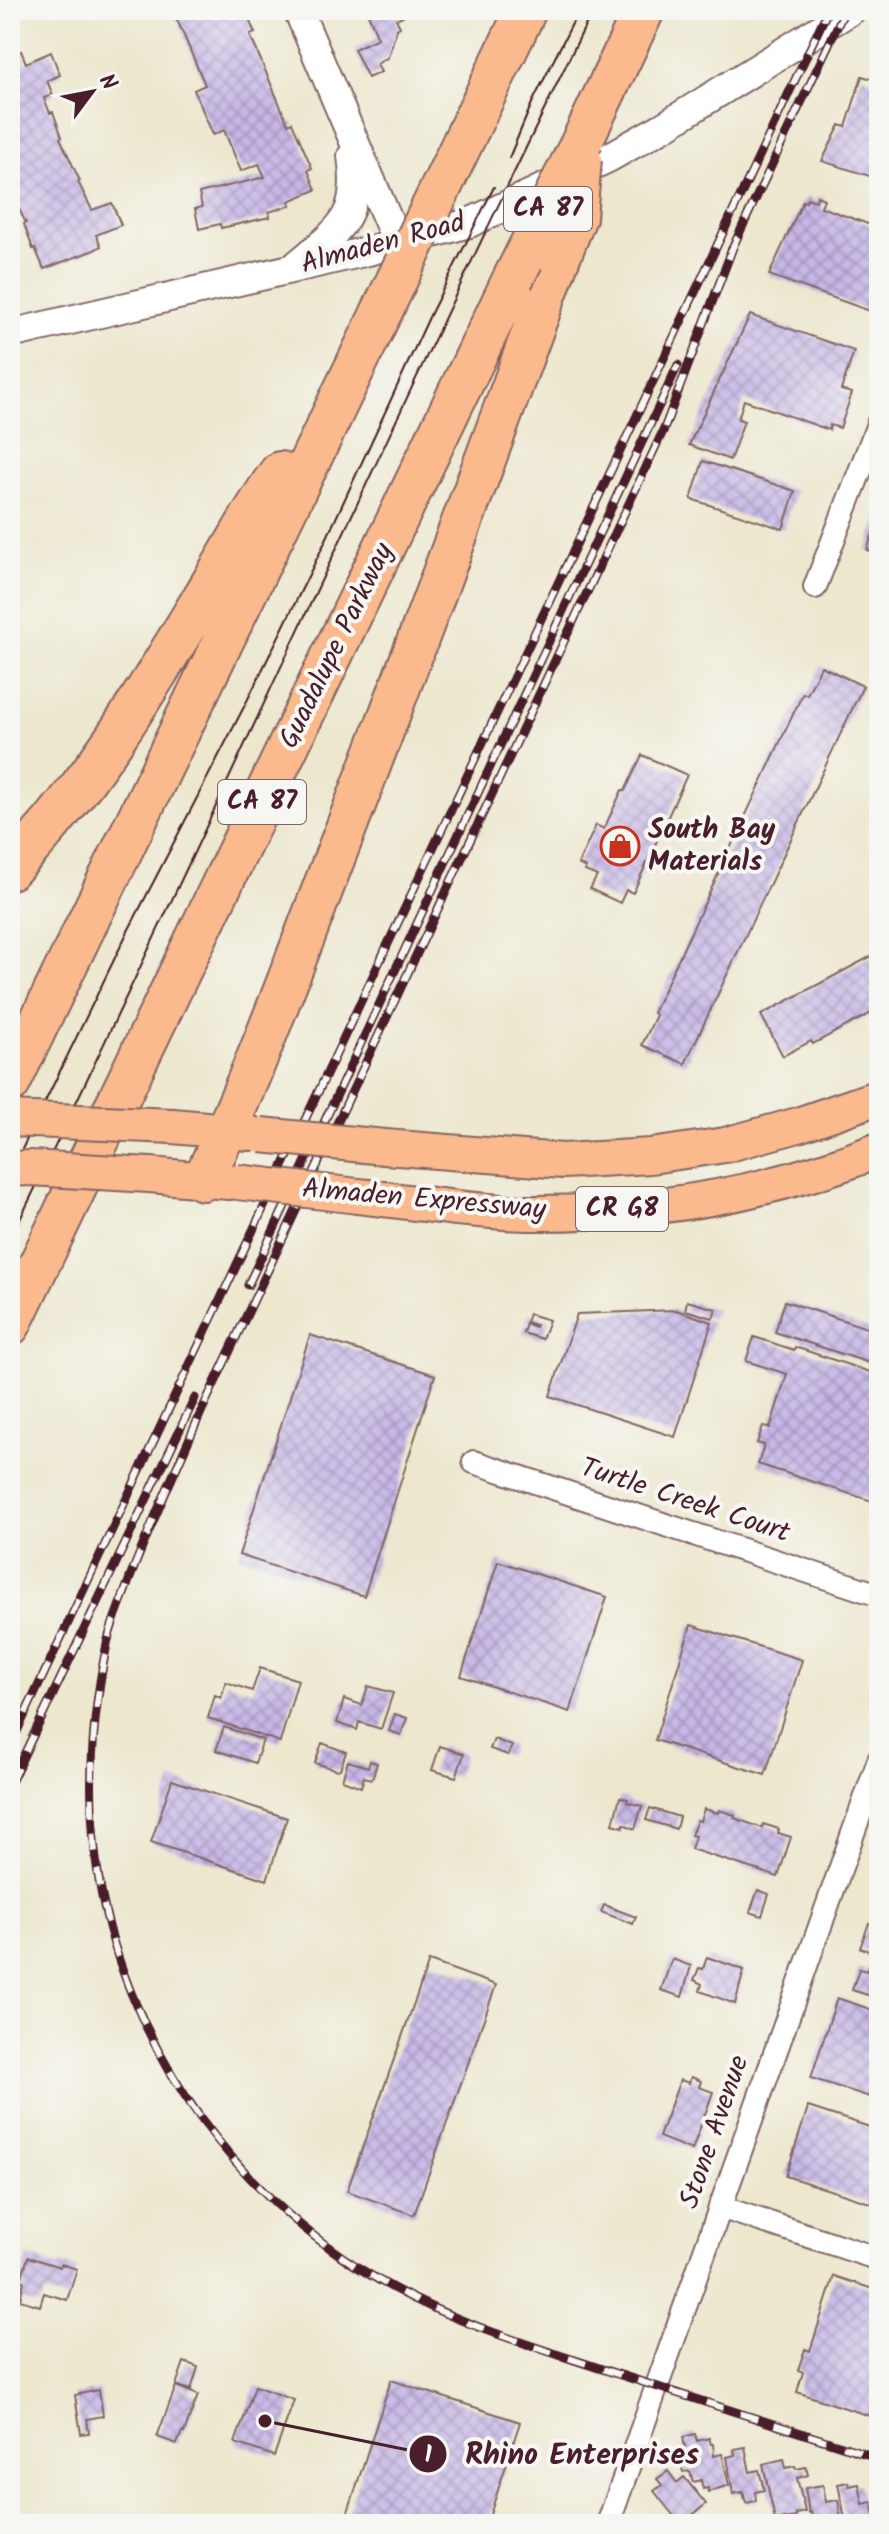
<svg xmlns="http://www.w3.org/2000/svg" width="889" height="2534" font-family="Kalam,sans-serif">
<defs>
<pattern id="building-cross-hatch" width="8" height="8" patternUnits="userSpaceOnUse" patternTransform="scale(2)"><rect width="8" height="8" fill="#c6b7e7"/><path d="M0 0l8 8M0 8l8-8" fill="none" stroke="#a394bb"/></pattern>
</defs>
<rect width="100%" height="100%" fill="#f6f6f2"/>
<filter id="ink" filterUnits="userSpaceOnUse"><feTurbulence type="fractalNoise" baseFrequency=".0125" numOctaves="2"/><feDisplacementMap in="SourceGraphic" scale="16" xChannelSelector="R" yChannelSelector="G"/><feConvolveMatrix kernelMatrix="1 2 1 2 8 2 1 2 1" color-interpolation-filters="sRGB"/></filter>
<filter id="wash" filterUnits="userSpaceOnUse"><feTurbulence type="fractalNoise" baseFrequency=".006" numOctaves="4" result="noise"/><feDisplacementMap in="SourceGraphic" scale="32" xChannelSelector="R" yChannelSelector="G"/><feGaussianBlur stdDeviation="1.8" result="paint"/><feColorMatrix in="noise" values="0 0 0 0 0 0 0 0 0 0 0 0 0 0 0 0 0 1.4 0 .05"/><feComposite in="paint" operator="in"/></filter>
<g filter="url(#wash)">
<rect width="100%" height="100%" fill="#ece7cd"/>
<g id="blocks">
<!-- building -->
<path fill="url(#building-cross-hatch)" d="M173,10H245L255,33L250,35L288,124L292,122L312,168L308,170L316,190L289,201L291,205L269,212L270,217L221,228L220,224L199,229L195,209L202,207L199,193L265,177L259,164L241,171L224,130L213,135L194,90L205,85Z
M377,10H401L403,16L396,19L400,27L397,29L388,57L377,64L381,72L368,78L354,49L378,38L368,14Z
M21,51L26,63L51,52L60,75L47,81L53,95L44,98L50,113L53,112L62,137L60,138L80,181L78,182L92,210L112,203L121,225L96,235L101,246L94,250L44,269L35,248L33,249L24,224L26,223L10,191V53Z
M862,76L879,81V179L822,161L840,125L846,127Z
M817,196L824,199L821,207L879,228V287L870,311L769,275L803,201L806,202L807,198L816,201Z
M750,315L854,351L841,390L852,393L840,428L830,425L829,430L744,400L738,419L744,421L730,460L689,445Z
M703,461L795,491L783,529L691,499Z
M879,516V554L867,550Z
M821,666L863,686L685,1064L642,1045L656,1015L653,1013L803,693L807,695Z
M642,755L687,775L633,893L626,890L620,903L590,889L597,876L585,871L586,868L578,864L596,825L604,829L622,790L625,791Z
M879,952V1009L813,1044L811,1041L783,1056L761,1015Z
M687,1301L716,1309L713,1318L685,1310Z
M785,1301L879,1332V1366L775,1332Z
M676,1310L712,1322L675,1437L550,1396L577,1314Z
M529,1314L549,1320L542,1339L523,1333L526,1324L535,1327L536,1325L526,1322Z
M310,1335L435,1375L364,1596L239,1555Z
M754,1337L794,1350L795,1347L879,1375L878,1503L758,1464L764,1445L757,1443L763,1426L770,1428L787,1374L746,1361Z
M498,1561L607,1597L570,1712L461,1676Z
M691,1625L802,1660L765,1775L655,1740Z
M260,1668L298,1680L280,1742L208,1718L215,1695L221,1698L226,1682L252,1691Z
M368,1686L393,1693L381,1729L359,1722L357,1730L337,1723L344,1699L362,1705Z
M395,1714L407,1718L401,1735L389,1731Z
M224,1727L263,1740L255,1763L216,1750Z
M494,1739L512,1746L508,1755L490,1749Z
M322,1743L346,1752L340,1769L337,1770L315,1763Z
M440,1746L464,1754L456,1777L432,1770Z
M348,1761L368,1767L370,1761L377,1763L372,1779L364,1777L361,1787L342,1780Z
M172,1780L287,1818L267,1880L151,1842Z
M620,1797L628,1799L627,1802L642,1806L635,1829L624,1824L623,1827L613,1824Z
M650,1808L679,1817L676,1829L646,1820Z
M704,1809L718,1813L719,1810L735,1815L734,1818L762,1828L763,1824L779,1829L778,1833L791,1837L778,1877L691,1849L695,1836L691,1835L697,1820L700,1821Z
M758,1890L769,1894L762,1916L750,1912Z
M604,1905L636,1917L633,1924L601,1912Z
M869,1923L879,1927V1992L877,1998L852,1990L859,1969L867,1971L871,1958L872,1952L860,1948Z
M707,1957L744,1970L735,2004L700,1991L702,1984L694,1980L699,1968L703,1969Z
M672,1959L691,1966L682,1997L661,1990Z
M429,1961L496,1985L414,2215L347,2191Z
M837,1998L879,2012V2100L811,2078Z
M691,2077L701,2081L699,2087L713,2092L692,2150L659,2137L680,2080L689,2083Z
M808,2107L879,2130V2206L786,2176Z
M28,2257L60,2267L61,2264L77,2269L67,2300L44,2293L40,2306L20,2300L24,2281L21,2280Z
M834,2276L879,2291V2419L797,2392L803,2372L798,2370L805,2349L810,2351Z
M184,2362L198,2367L191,2390L176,2385Z
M391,2380L520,2422L487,2524H344Z
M176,2386L198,2395L184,2433L182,2432L177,2444L157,2437Z
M255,2386L294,2400L274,2456L235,2443Z
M99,2390L103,2416L87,2419L89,2433L81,2434L75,2395Z
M695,2434L697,2441L709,2438L711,2444H713L714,2456L722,2454L729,2485L708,2492V2488L703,2489L701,2480L693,2482L690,2471L683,2472L677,2449L685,2447L683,2437Z
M745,2447L750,2472L759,2470L764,2490L755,2492L756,2501L746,2503L743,2492L733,2494L727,2457L735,2455L734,2449Z
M784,2459L786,2468L795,2466L796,2469L806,2467L808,2475L797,2478L805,2512L796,2514V2517L775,2520L763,2464Z
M668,2471L677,2483L684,2477L706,2504L685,2521L673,2515L654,2491L662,2485L657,2479Z
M848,2482L849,2486L859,2484L863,2504L872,2502L877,2524H846L838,2484Z
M823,2485L826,2502L838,2500L842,2524H814L811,2512L809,2513L805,2488Z"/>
</g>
</g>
<g filter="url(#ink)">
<use href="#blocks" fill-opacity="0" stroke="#836564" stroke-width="2"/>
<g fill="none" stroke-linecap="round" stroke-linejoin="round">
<defs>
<path id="minor" d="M815,587L879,422
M474,1462L879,1595
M720,2207L879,2259
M608,2524L879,1760"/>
<path id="tertiary" d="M298,10L398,244
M298,264C341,228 361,217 352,156
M10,334L368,251L469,223L608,158L663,127L851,10"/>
<path id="primary" d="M173,1126L249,1133
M385,1147L563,1161L651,1156L725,1145L798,1125L879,1097
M150,1175L229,1182
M358,1196C414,1202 471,1212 528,1213C649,1214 767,1195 879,1150"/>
<path id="motorway" d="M470,127L526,10
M583,139L644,10
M10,869C96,781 156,675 219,571C239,538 257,503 280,472
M10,1083L372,332
M203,1180C255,1073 295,960 338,849C414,653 487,456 559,259
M10,1325L513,279"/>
</defs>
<!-- minor casing -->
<use href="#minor" stroke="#836564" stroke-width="26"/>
<!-- tertiary casing -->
<use href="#tertiary" stroke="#836564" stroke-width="32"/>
<!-- primary casing -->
<use href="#primary" stroke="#836564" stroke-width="38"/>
<!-- motorway casing -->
<use href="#motorway" stroke="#836564" stroke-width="44"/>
<!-- minor -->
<use href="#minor" stroke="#fff" stroke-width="22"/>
<!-- tertiary -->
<use href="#tertiary" stroke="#fff" stroke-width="28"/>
<!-- primary -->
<use href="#primary" stroke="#fbba8d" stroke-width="34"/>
<!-- motorway -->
<use href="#motorway" stroke="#fbba8d" stroke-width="40"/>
<!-- tram -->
<path stroke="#4a1f2b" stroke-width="2" d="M509,158L532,103L579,10
M10,1174L127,933L246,703L324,544L431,313L494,187
M10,1240C208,832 393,417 593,10"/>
<defs>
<path id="rail" d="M735,242L664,429L202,1410C177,1468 149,1526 127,1586C120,1605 111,1625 107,1644C91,1721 86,1802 99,1880C128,2051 242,2207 395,2289C459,2324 532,2346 602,2369C694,2399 787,2428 879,2458
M730,253L845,10
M248,1285L678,365
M10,1746L828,10
M10,1784L195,1398"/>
</defs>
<!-- rail casing -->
<use href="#rail" stroke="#4a1f2b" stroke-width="9"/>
<!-- rail -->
<use href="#rail" stroke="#f6f6f2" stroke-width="6" stroke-dasharray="18" stroke-linecap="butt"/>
<defs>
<path id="primary-bridge" d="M10,1119L173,1126
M261,1135L385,1147
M10,1169L30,1168L150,1175
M237,1182L358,1196"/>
<path id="motorway-bridge" d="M559,259L576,217L581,159
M513,279L583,139
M372,332L470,127"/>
</defs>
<!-- primary-bridge casing -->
<use href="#primary-bridge" stroke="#836564" stroke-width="38" stroke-linecap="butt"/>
<!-- motorway-bridge casing -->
<use href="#motorway-bridge" stroke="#836564" stroke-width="44" stroke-linecap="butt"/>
<!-- primary-bridge -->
<use href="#primary-bridge" stroke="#fbba8d" stroke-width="34"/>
<!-- motorway-bridge -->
<use href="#motorway-bridge" stroke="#fbba8d" stroke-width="40"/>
</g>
</g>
<!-- icons -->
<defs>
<symbol id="shop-ring" viewBox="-11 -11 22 22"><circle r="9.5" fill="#f6f6f2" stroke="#c8321e" stroke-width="1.5"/><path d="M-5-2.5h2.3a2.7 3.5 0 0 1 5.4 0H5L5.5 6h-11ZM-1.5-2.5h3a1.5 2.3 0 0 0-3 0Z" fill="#c8321e"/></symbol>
</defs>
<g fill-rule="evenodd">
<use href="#shop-ring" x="598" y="824" width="44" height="44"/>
</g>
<g text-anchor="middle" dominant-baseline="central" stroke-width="8" stroke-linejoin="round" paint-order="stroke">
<!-- shield labels -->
<g fill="#f6f6f2" stroke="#7e6067" stroke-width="2">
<rect x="504" y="187" width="88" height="44" rx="6"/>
<rect x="218" y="780" width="88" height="44" rx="6"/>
<rect x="576" y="1187" width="92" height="44" rx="6"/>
</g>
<g font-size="26" font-weight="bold" fill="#4a1f2b">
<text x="548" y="209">CA 87</text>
<text x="262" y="802">CA 87</text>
<text x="622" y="1209">CR G8</text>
</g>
<!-- street labels -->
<g font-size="28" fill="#4a1f2b" stroke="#f6f6f2">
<text transform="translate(383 244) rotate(-15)">Almaden Road</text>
<text transform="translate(337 646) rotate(-64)">Guadalupe Parkway</text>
<text transform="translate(424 1200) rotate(5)">Almaden Expressway</text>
<text transform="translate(685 1501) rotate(18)">Turtle Creek Court</text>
<text transform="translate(715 2132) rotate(-71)">Stone Avenue</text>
</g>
<!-- poi labels -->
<g font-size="28" font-weight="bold" fill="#4a1f2b" stroke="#f6f6f2" text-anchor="start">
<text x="648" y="830">South Bay<tspan x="648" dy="32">Materials</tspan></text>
</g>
</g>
<!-- callouts -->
<path fill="none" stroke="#4a1f2b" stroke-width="3" d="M265 2421L428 2454"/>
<g fill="#4a1f2b" stroke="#f6f6f2" stroke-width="3">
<circle cx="265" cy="2421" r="8"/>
<circle cx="428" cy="2454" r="20"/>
</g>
<g font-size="24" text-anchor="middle" font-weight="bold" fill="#fff">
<text x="428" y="2462">1</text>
</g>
<g font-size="30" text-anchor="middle" font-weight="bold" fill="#4a1f2b" stroke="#f6f6f2" stroke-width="8" stroke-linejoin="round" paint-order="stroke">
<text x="582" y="2464">Rhino Enterprises</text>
</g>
<!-- margin -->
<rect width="889" height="2534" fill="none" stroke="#f6f6f2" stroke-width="40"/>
<!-- north arrow -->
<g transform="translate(92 92) rotate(58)" stroke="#f6f6f2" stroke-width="6" paint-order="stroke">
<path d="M0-6L14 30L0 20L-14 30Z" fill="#4a1f2b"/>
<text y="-12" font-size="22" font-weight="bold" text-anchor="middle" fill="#4a1f2b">N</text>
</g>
</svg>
